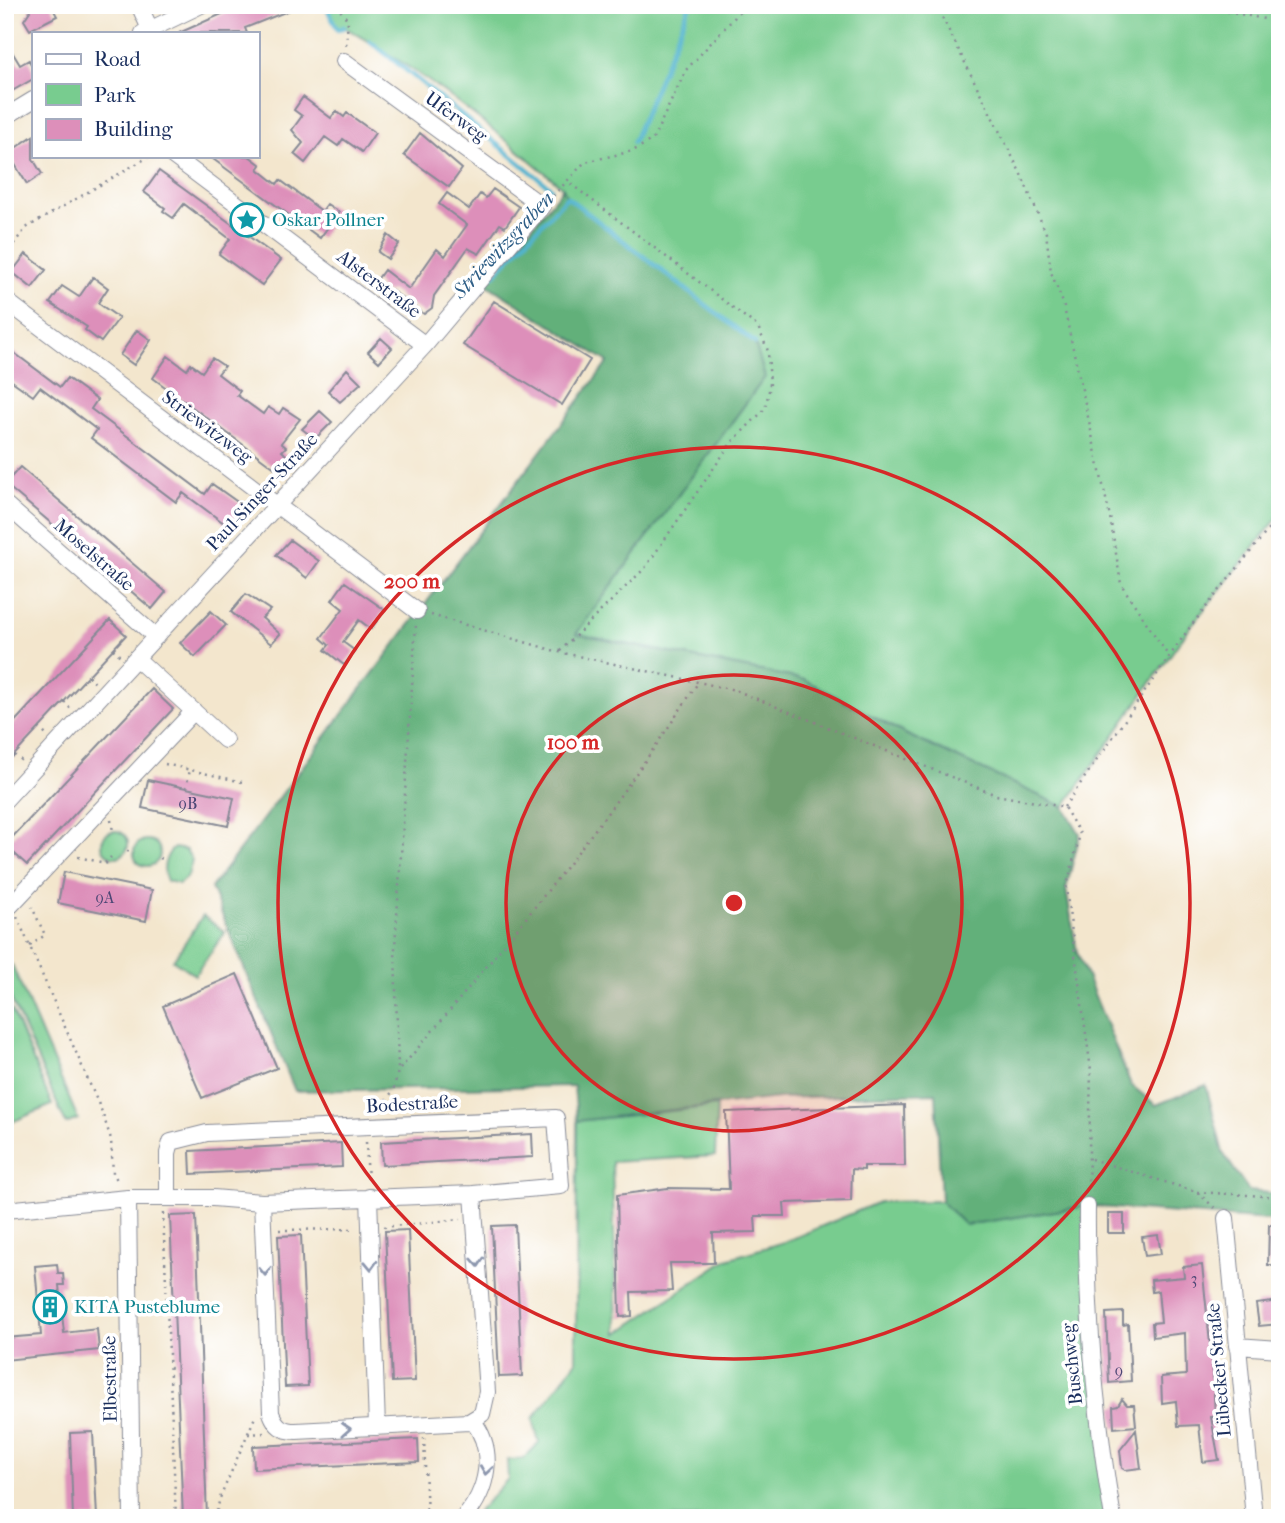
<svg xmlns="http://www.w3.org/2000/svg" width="1285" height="1523" font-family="'IM FELL French Canon',serif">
<rect width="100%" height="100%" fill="#fff"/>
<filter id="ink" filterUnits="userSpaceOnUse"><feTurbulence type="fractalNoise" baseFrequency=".0143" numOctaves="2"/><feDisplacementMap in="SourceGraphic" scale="14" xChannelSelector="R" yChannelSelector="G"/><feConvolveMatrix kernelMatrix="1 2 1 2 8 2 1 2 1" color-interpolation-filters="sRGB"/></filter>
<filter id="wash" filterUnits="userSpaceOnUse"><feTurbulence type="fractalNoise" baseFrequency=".00686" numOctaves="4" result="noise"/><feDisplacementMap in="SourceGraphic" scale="28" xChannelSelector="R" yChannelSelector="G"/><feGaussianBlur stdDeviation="1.57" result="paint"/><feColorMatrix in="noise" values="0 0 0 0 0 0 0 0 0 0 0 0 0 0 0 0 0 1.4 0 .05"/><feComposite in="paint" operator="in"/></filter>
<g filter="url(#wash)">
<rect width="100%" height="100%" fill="#f3e6cd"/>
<!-- green -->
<path fill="#78cc8f" stroke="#4a7e76" stroke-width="2" d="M325,5H1280V515L1190,627L1064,807L905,734L805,680L576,634L765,377L567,197L563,188C494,129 424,72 344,27L338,30Z
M102 844a13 13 0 1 1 26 0a13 13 0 1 1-26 0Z
M134 853a13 13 0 1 1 26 0a13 13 0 1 1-26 0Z
M174,848L186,850L192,860L188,876L179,884L167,881C161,870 165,855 174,848Z
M203,916L225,932L195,975L173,960Z
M12,965L78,1119L66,1124L5,985V968Z
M12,1010L52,1105L5,1125V1013Z
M717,1106L715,1156L612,1162L617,1334L727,1259L787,1241L879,1202L941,1201L965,1225L1087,1206L1113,1518H472L508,1479L507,1460L523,1459L539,1443L533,1419L576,1362L577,1121Z"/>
<!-- forest -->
<path fill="#62b07a" stroke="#3e706c" stroke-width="2" d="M563,188L567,197L755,343L765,377L576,634L805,680L905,734L1064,807L1080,834L1066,889L1077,952L1131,1085L1156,1105L1206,1085L1223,1153L1249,1191L1280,1194V1221L1087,1206L965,1225L941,1201L936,1093L779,1098L577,1121L574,1086L295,1091L211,888L608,362L486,284Z"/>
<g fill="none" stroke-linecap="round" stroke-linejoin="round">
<!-- stream -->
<path stroke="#51b4d0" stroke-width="4.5" d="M325,5L338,30L344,27
M370,41L551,188
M633,142L690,5
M494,275L567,197L755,343"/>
</g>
<g id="blocks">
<!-- building -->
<path fill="#dd8fba" d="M27,5H51L57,16L30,30L24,20L30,11Z
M242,5L300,6L245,28L247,33H179Z
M5,40L20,65L29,60L33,68V79L5,95Z
M303,97L331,118L336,111L344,117L347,113L375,133L362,152L343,139L338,146L325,137L305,163L294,154L303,143L292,130L302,116L294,110Z
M420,133L462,169L449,187L404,155Z
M33,136V159L42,174L27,184L8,153Z
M209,156H249L261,165L258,169L277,184L280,180L322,211L327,204L339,212L320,238Z
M159,171L281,260L262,285L219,254L230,239L184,204L173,218L163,211L165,208L144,192Z
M493,189L519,207L505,227L500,224L479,254L468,248L434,296L432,308L424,314L391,290L389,293L380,287L376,281L384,270L409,289L437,249L445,256L467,225L439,204L447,193L469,209L480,194L486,198Z
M388,235L399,244L388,259L378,252Z
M26,254L46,270L32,288L12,272Z
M93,277L108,288L98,303L119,318L101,342L85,330L87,327L50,303L62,286L79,297Z
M494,301L590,360L562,405L463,345Z
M137,330L151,340L134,365L120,355Z
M381,338L392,348L379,362L368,352Z
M5,346L60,387L67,378L97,400L91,409L205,494L212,484L243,506L228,526L183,493L176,502L91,438L97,430L40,387L33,396L5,376Z
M168,356L187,370L191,364L202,372L212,358L224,366L218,374L240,391L237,395L263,414L268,407L279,414L283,408L300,419L281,443L286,447L282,451L287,456L276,469L153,378Z
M347,369L361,383L340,402L328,391Z
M320,411L332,422L315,439L302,429Z
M20,467L166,592L152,609L5,484Z
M290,540L319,561L307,578L276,555Z
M345,582L385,610L371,629L359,620L343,642L355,651L344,665L325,650L329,645L321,638L343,609L332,600Z
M246,594L270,610L262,618L280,634L271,644L231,612Z
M211,611L226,625L195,657L180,643Z
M110,620L126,635L5,765V732Z
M152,689L173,709L27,865L5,845Z
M148,780L234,798L228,826L142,808Z
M64,872L152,890L146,921L58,903Z
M237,974L277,1068L202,1098L163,1006Z
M904,1105L905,1166H864V1170L852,1169L851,1201L784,1203L785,1216H755L756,1232L713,1233L714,1263H670L672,1291L631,1292L632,1316L620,1317L617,1195L668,1188L729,1189L726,1112Z
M532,1134L533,1157L382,1165L381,1142Z
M341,1143L342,1167L191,1174L190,1151Z
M1108,1214H1124V1233H1108Z
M196,1215L207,1518H183L170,1216Z
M515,1225L522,1376L499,1377L492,1226Z
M1269,1225H1280V1265H1268Z
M408,1230L415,1381L392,1382L385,1231Z
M301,1235L308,1386L285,1387L278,1236Z
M1158,1235L1161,1254L1145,1256L1142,1237Z
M57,1264L58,1273H63L64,1285H59L64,1333L97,1329L99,1350L5,1360V1338L41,1335L35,1266Z
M1202,1265L1213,1373L1215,1417H1211L1219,1460L1203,1462L1199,1425L1178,1426L1176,1401L1162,1403L1161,1377L1186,1375L1185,1333L1153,1337L1152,1323L1161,1322L1158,1291L1152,1292L1151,1280L1184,1277L1183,1267Z
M1280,1301V1324L1259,1326L1256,1304Z
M1123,1312V1325L1128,1324L1131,1381L1109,1383L1106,1313Z
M1122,1399L1127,1405H1134L1136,1426L1114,1428L1113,1407L1118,1406Z
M1136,1430L1141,1468L1125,1470L1122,1468L1120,1450Z
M93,1432L97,1518H73L70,1433Z
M418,1439L419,1462L254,1469L253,1446Z"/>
</g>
</g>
<g filter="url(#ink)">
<use href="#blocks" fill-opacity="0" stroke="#878a96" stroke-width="2"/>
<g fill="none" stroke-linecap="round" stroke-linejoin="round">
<defs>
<path id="minor" d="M139,5L150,29
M143,33L201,5
M5,117L33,100
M173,156L425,345
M5,300L417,611
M5,504L156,637
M137,659L225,740
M5,800L425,345L542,206L344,61
M5,894L11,905L194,711
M369,1197L377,1427
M128,1198L132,1518
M262,1202L271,1413C276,1426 282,1431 296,1431L469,1422L482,1414L487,1392L473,1194
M1087,1206C1086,1311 1095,1414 1113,1518
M5,1210L128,1198H213L262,1202L473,1194L561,1186L556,1118L207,1133L171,1142L168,1153V1197
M1226,1218L1254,1518
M1237,1346L1280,1349
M464,1518C488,1490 496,1451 473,1421"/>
</defs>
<!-- minor casing -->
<use href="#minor" stroke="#878a96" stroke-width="18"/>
<!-- path -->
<path stroke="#878a96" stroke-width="2.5" stroke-dasharray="2 5" stroke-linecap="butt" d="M336,5L348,20L346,47
M936,5L1020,172L1046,233L1051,272L1063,303L1110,517L1121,584L1169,657
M1193,5L1280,22
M553,196L585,162L633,151L653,139L686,70L746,5
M5,255L26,228L150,156
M431,615L559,652L735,690L996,795L1064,807L1080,834L1066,889L1091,1070L1088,1192
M113,649L120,656
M560,651L645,568L731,443L765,409L770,386L768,351L758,327L567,181
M88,676L95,683
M64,702L71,709
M39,728L46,735
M14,755L22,761
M165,764L242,782
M186,788L190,770
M1064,807L1190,627L1280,515
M111,820L113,831
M127,851L134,852
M78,857L110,864
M160,858L166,860
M5,862L14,877
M105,863L111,857
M17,917L102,1112L111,1139L113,1173L119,1183
M30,946L45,935L32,907
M400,1069C507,944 610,819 699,681
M377,1111L393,1091L398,1071L395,947L416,624
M366,1142L368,1181
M1091,1159L1197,1192L1216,1209
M1197,1192L1280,1197
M163,1213L176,1518
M384,1227L461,1219
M279,1230L356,1229
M248,1434L265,1433
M424,1438L427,1518
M215,1518L220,1498L255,1417"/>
<!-- minor -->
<use href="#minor" stroke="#fff" stroke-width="16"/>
</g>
<!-- one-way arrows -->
<defs><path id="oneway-chevron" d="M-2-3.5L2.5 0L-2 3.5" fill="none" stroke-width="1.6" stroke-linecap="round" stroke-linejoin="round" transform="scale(1.75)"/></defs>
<g stroke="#8d97ae">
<use href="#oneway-chevron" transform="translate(478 1262) rotate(86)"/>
<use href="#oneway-chevron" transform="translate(371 1265) rotate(88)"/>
<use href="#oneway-chevron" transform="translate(265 1271) rotate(88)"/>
<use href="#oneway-chevron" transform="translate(346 1429) rotate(-3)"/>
<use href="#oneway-chevron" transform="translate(486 1470) rotate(98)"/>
</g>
</g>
<!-- distance rings -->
<circle cx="734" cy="903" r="228" fill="#d62828" fill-opacity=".12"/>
<g fill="none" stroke="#d62828" stroke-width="3.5">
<circle cx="734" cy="903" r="228"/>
<circle cx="734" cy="903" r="456"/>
</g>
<!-- icons -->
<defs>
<symbol id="sight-ring" viewBox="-11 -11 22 22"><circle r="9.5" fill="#fff" stroke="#0f9aa8" stroke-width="1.5"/><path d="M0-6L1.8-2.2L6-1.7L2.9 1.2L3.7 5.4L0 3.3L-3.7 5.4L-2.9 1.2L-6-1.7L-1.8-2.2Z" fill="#0f9aa8"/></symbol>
<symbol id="building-ring" viewBox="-11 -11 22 22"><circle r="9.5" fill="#fff" stroke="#0f9aa8" stroke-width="1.5"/><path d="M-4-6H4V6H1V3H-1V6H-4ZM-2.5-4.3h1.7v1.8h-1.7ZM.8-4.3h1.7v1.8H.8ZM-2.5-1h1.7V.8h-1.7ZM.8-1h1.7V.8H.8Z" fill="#0f9aa8"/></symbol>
</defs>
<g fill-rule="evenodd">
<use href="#sight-ring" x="228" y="201" width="38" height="38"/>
<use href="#building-ring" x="31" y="1288" width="38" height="38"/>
</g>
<g text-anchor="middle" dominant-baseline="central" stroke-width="7" stroke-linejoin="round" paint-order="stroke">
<!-- number labels -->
<g font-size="16" fill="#4c4775">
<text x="188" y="803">9B</text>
<text x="105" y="897">9A</text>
<text x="1194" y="1278">3</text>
<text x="1119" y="1370">9</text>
</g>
<!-- street labels -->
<g font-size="19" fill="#1b2f5e" stroke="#fff">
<text transform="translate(456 117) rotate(36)">Uferweg</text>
<text transform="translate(379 284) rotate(37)">Alsterstraße</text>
<text transform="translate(207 427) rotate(37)">Striewitzweg</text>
<text transform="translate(262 492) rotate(-47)">Paul-Singer-Straße</text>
<text transform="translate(94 555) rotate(41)">Moselstraße</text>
<text transform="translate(412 1104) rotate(-3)">Bodestraße</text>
<text transform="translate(1072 1364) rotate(-96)">Buschweg</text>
<text transform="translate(1219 1370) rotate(-95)">Lübecker Straße</text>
<text transform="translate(110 1379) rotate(-91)">Elbestraße</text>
</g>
<!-- culture labels -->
<g font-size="19" fill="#0d838f" stroke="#fff" text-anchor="start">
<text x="272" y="220">Oskar Pollner</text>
<text x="74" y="1307">KITA Pusteblume</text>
</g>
<!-- water labels -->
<g font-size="21" font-style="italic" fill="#2e5e86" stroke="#fff">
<text transform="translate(503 245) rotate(-47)">Striewitzgraben</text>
</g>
</g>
<circle cx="734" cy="903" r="10" fill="#d62828" stroke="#fff" stroke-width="3.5"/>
<g font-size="21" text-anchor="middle" font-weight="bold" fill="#d62828" stroke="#fff" stroke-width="7" stroke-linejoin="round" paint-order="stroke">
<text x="412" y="588">200 m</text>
<text x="573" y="749">100 m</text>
</g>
<!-- margin -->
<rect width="1285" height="1523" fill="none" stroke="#fff" stroke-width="28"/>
<!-- legend -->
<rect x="32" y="32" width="228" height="126" fill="#ffffff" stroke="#a4acbf" stroke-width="2"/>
<rect x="46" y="54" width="35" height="10" fill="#ffffff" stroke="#a4acbf" stroke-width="2"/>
<text x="94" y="66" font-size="21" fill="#1b2f5e">Road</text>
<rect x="46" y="84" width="35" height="21" fill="#78cc8f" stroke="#a4acbf" stroke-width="2"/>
<text x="94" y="102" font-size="21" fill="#1b2f5e">Park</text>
<rect x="46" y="119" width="35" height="21" fill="#dd8fba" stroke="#a4acbf" stroke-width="2"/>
<text x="94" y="136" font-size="21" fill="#1b2f5e">Building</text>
</svg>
